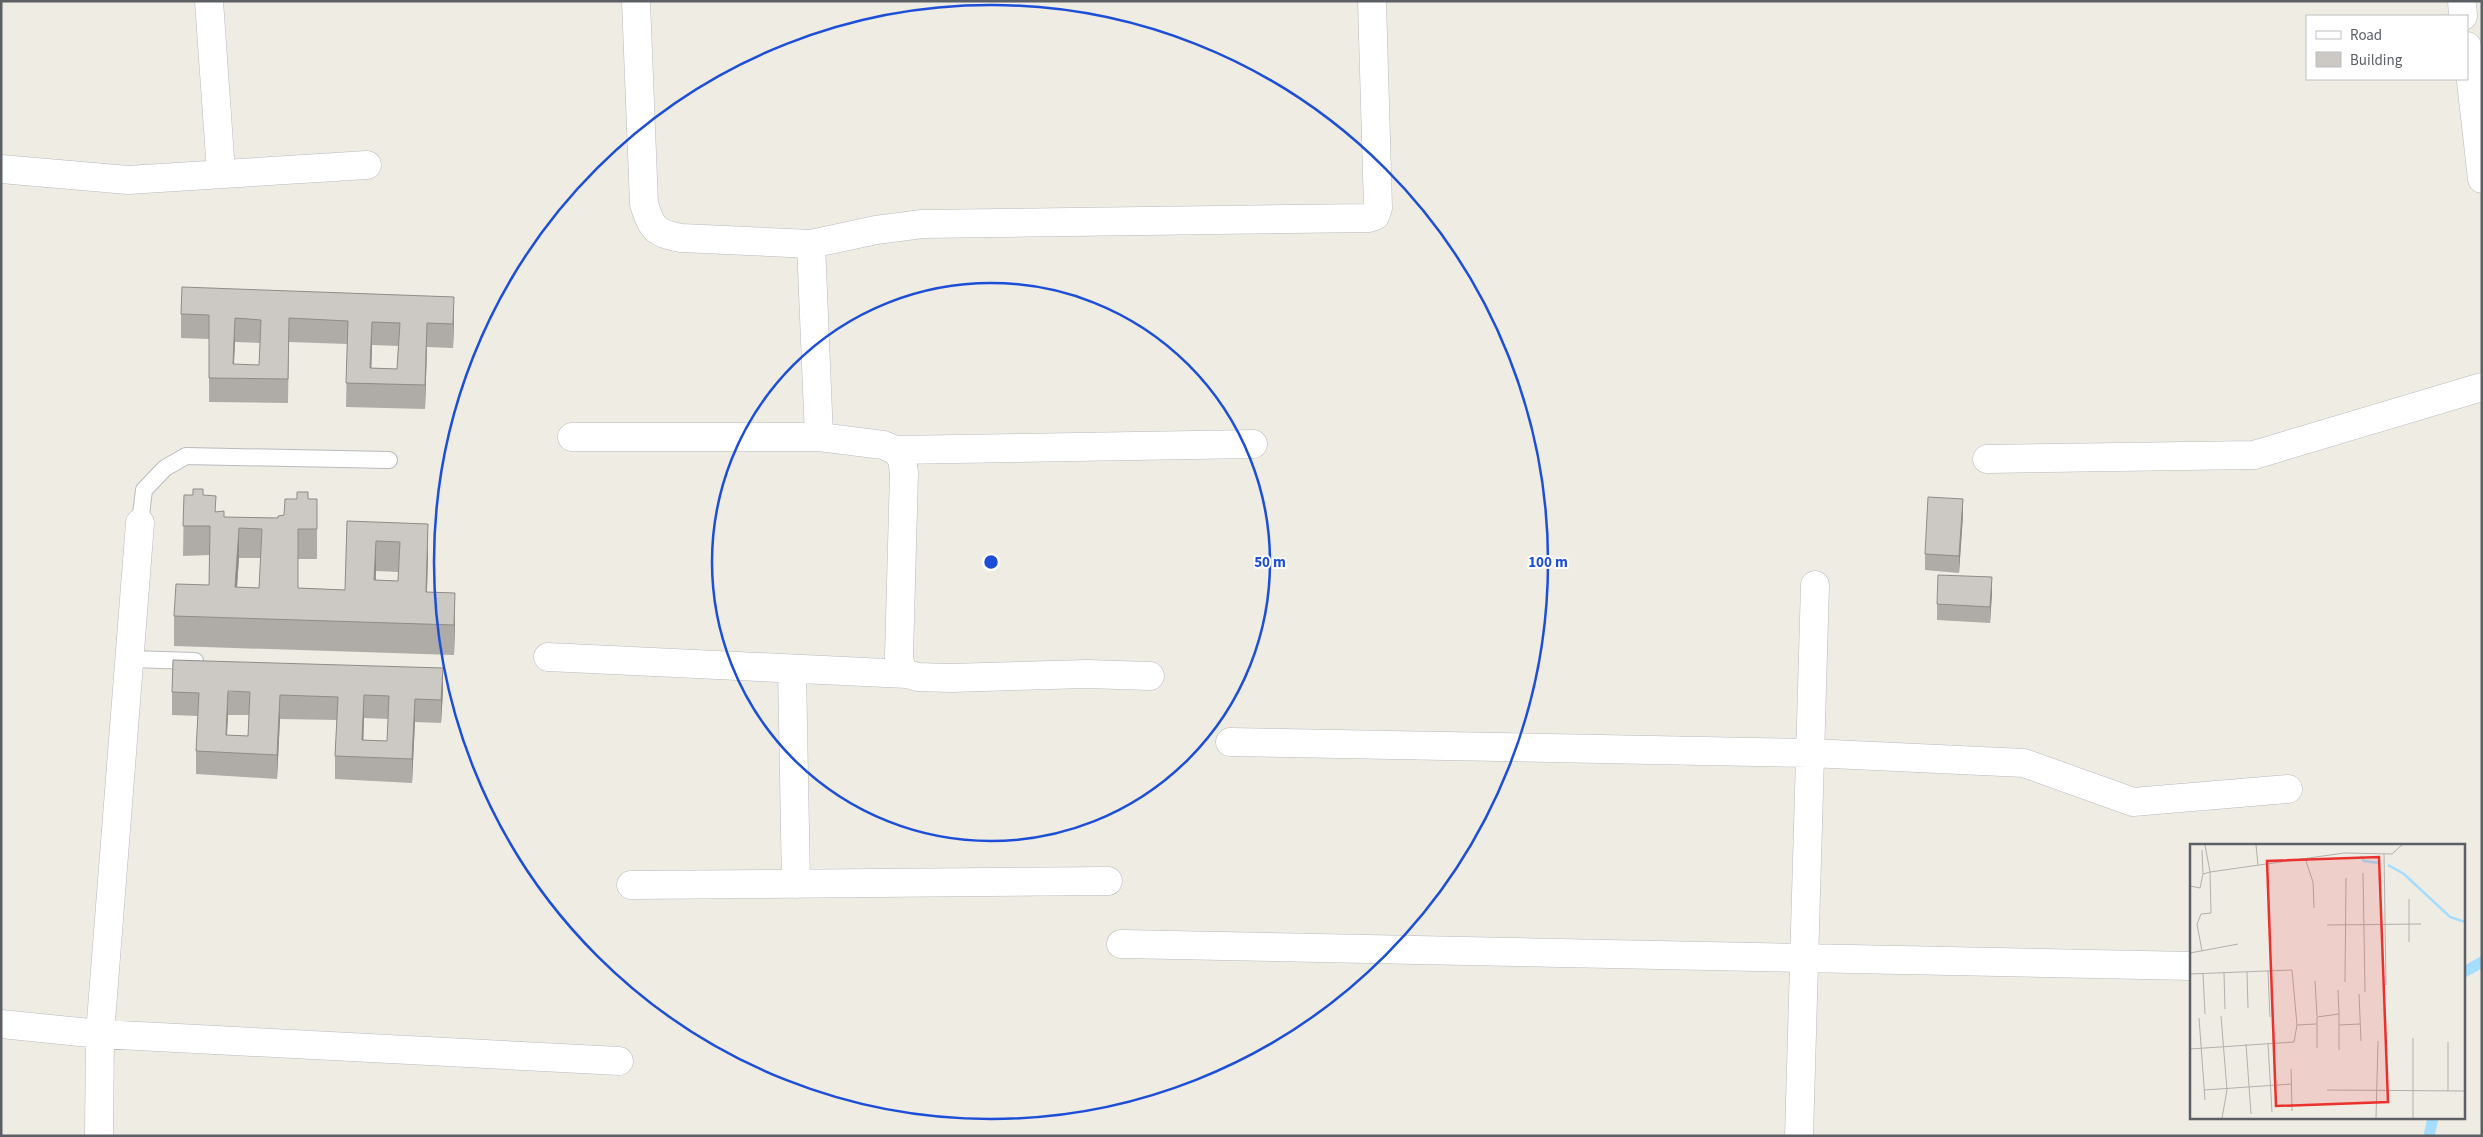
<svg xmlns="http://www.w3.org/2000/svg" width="2483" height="1137" font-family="'Source Sans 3',sans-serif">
<rect width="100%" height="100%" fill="#efece4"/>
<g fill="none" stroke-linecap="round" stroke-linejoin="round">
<!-- stream -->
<path stroke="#a4ddff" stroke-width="11" d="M2464,972L2482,962
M2429,1136L2433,1118"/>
<defs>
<path id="service" d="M140,523L144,490L165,468L186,456L389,460
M130,659L195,661"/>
<path id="minor" d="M209,1L221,172
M636,1L644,204C652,229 655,233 681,238L811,244L876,230L922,224L1369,218L1375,216L1378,208L1372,1
M2462,1L2463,16
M2467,46L2482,179
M1,169L128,180L367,165
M811,244L819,437
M572,437H819L883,445L895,450L902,459L904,473L899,656L901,668L907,674L918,677L950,678L1086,674L1150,676
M895,450L1253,444
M1987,459L2254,455L2482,387
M548,657L907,674
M792,669L796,884
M1230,742L1810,753L2024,763L2133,802L2288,789
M631,885L1108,881
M1121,944L2192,966
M1,1024L100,1034L619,1061
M99,1136L100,1034L140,523
M1799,1136L1815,585"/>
</defs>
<!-- service casing -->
<use href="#service" stroke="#b7babe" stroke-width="18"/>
<!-- minor casing -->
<use href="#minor" stroke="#b7babe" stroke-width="29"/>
<!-- service -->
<use href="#service" stroke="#fff" stroke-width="16"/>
<!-- minor -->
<use href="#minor" stroke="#fff" stroke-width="28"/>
</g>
<!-- wall -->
<path fill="#afaca8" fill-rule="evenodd" d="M181,314L454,320L453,348L427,347L425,409L346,407L347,344L289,342L288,403L209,402V339L181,338ZM235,342L260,343L259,365H234ZM372,345L398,346L397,369L371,368Z
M184,495H203L216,512L224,517L278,518L284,515L308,499H317V559H298V588L345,590L347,521L428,554L427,592L455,623L454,655L174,646V616L209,585V555L183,556ZM239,558H261L259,588L237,587ZM376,571L399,572L398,581L376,580Z
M1963,515L1959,573L1925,570V554Z
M1992,593L1990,623L1937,620V604Z
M443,691L441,723L415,722L412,783L335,779V756L337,720L280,719L277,779L196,774V751L198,716L172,715V692ZM228,715H249L248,736L227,735ZM364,718L388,719L387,741L363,740Z"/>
<!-- shaded-wall -->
<path fill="#8f8c88" d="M454,297V320L453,348V324Z
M235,318V342L233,379V364Z
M372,322V345L371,384L370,368Z
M427,323V347L425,409V385Z
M1963,499V515L1959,573V556Z
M428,524V554L426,622V592Z
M239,528V558L235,617V587Z
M376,541V571L374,610V580Z
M1992,577V593L1990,623V607Z
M455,593V623L454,655V625Z
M443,668V691L441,723V700Z
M228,691V715L226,752V735Z
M280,695V719L277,779V755Z
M364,695V718L363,757L362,740Z
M415,699V722L412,783V759Z"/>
<!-- building -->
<path fill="#ccc8c3" stroke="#8f8c88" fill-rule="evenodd" d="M182,287L454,297L453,324L427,323L425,385L346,383L348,321L289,318L288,379L209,378V315L181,314ZM235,318L261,320L259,365L233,364ZM372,322L400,323L397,369L370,368Z
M193,489H203V495L216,496L215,512L224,511V517L278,518V516L284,515L285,499H297V492H308V499H317V529H298V588L345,590L347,521L428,524L426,592L455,593L454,625L174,616L176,584L209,585L210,526H183L184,495H193ZM239,528L262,529L259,588L235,587ZM376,541L400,542L398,581L374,580Z
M1928,497L1963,499L1959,556L1925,554Z
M1938,575L1992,577L1990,607L1937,604Z
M173,660L443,668L441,700L415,699L412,759L335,756L338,697L280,695L277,755L196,751L199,693L172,692ZM228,691L250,692L248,736L226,735ZM364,695L389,696L387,741L362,740Z"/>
<!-- distance rings -->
<g fill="none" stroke="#1d4ed8" stroke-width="2.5">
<circle cx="991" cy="562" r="279"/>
<circle cx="991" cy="562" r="557"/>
</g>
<!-- overview -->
<g transform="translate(2190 844)">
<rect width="275" height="275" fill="#efece4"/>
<path fill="none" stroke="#a4ddff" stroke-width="2.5" d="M171,12L174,17L190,19M198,21L214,30L260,73L275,78"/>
<path fill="none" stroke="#b0b0ad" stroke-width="1" d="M66,1L68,21M12,6L13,30M194,10L196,141M115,14L123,38L124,64M173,29L175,148M0,42L10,44L13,30L20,28L154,9L202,10L212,1M219,55V98M137,81L231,80M12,107L7,80L11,70L21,69L20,28L15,1M0,109L48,100M78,127L80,173M57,128L58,164M34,129L35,165M0,130L102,126L107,181L104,198L0,205M13,130L15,170M125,137L127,172M155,138L156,34M169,150L171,197M31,172L37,246L32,274M9,174L15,256M107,181L126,180M149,181L170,180M223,194V274M56,200L61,270M78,200L82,268M127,204V173L149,170L148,146M149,206V170M101,225L102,267M14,246L102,240M137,246L275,247M258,247V198M186,274L188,197"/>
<path fill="#eb312e" fill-opacity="0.15" stroke="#eb312e" stroke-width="2.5" d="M189,13L198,258L86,262L77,17Z"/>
<rect width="275" height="275" fill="none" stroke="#5c6065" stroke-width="2.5"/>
</g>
<circle cx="991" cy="562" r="8" fill="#1d4ed8" stroke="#fff" stroke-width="2.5"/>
<g font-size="15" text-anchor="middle" font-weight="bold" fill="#1d4ed8" stroke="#fff" stroke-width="4" stroke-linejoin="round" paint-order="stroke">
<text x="1270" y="567">50 m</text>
<text x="1548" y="567">100 m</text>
</g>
<!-- border -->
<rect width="2483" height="1137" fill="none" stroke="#5c6065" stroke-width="5"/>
<!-- legend -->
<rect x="2306" y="15" width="162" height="65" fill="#ffffff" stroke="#bebfc1"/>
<rect x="2316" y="31" width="25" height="8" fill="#ffffff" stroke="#bebfc1"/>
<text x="2350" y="40" font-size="15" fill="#5c6065">Road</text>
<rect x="2316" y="52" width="25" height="15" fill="#ccc8c3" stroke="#bebfc1"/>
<text x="2350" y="65" font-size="15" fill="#5c6065">Building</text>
</svg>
